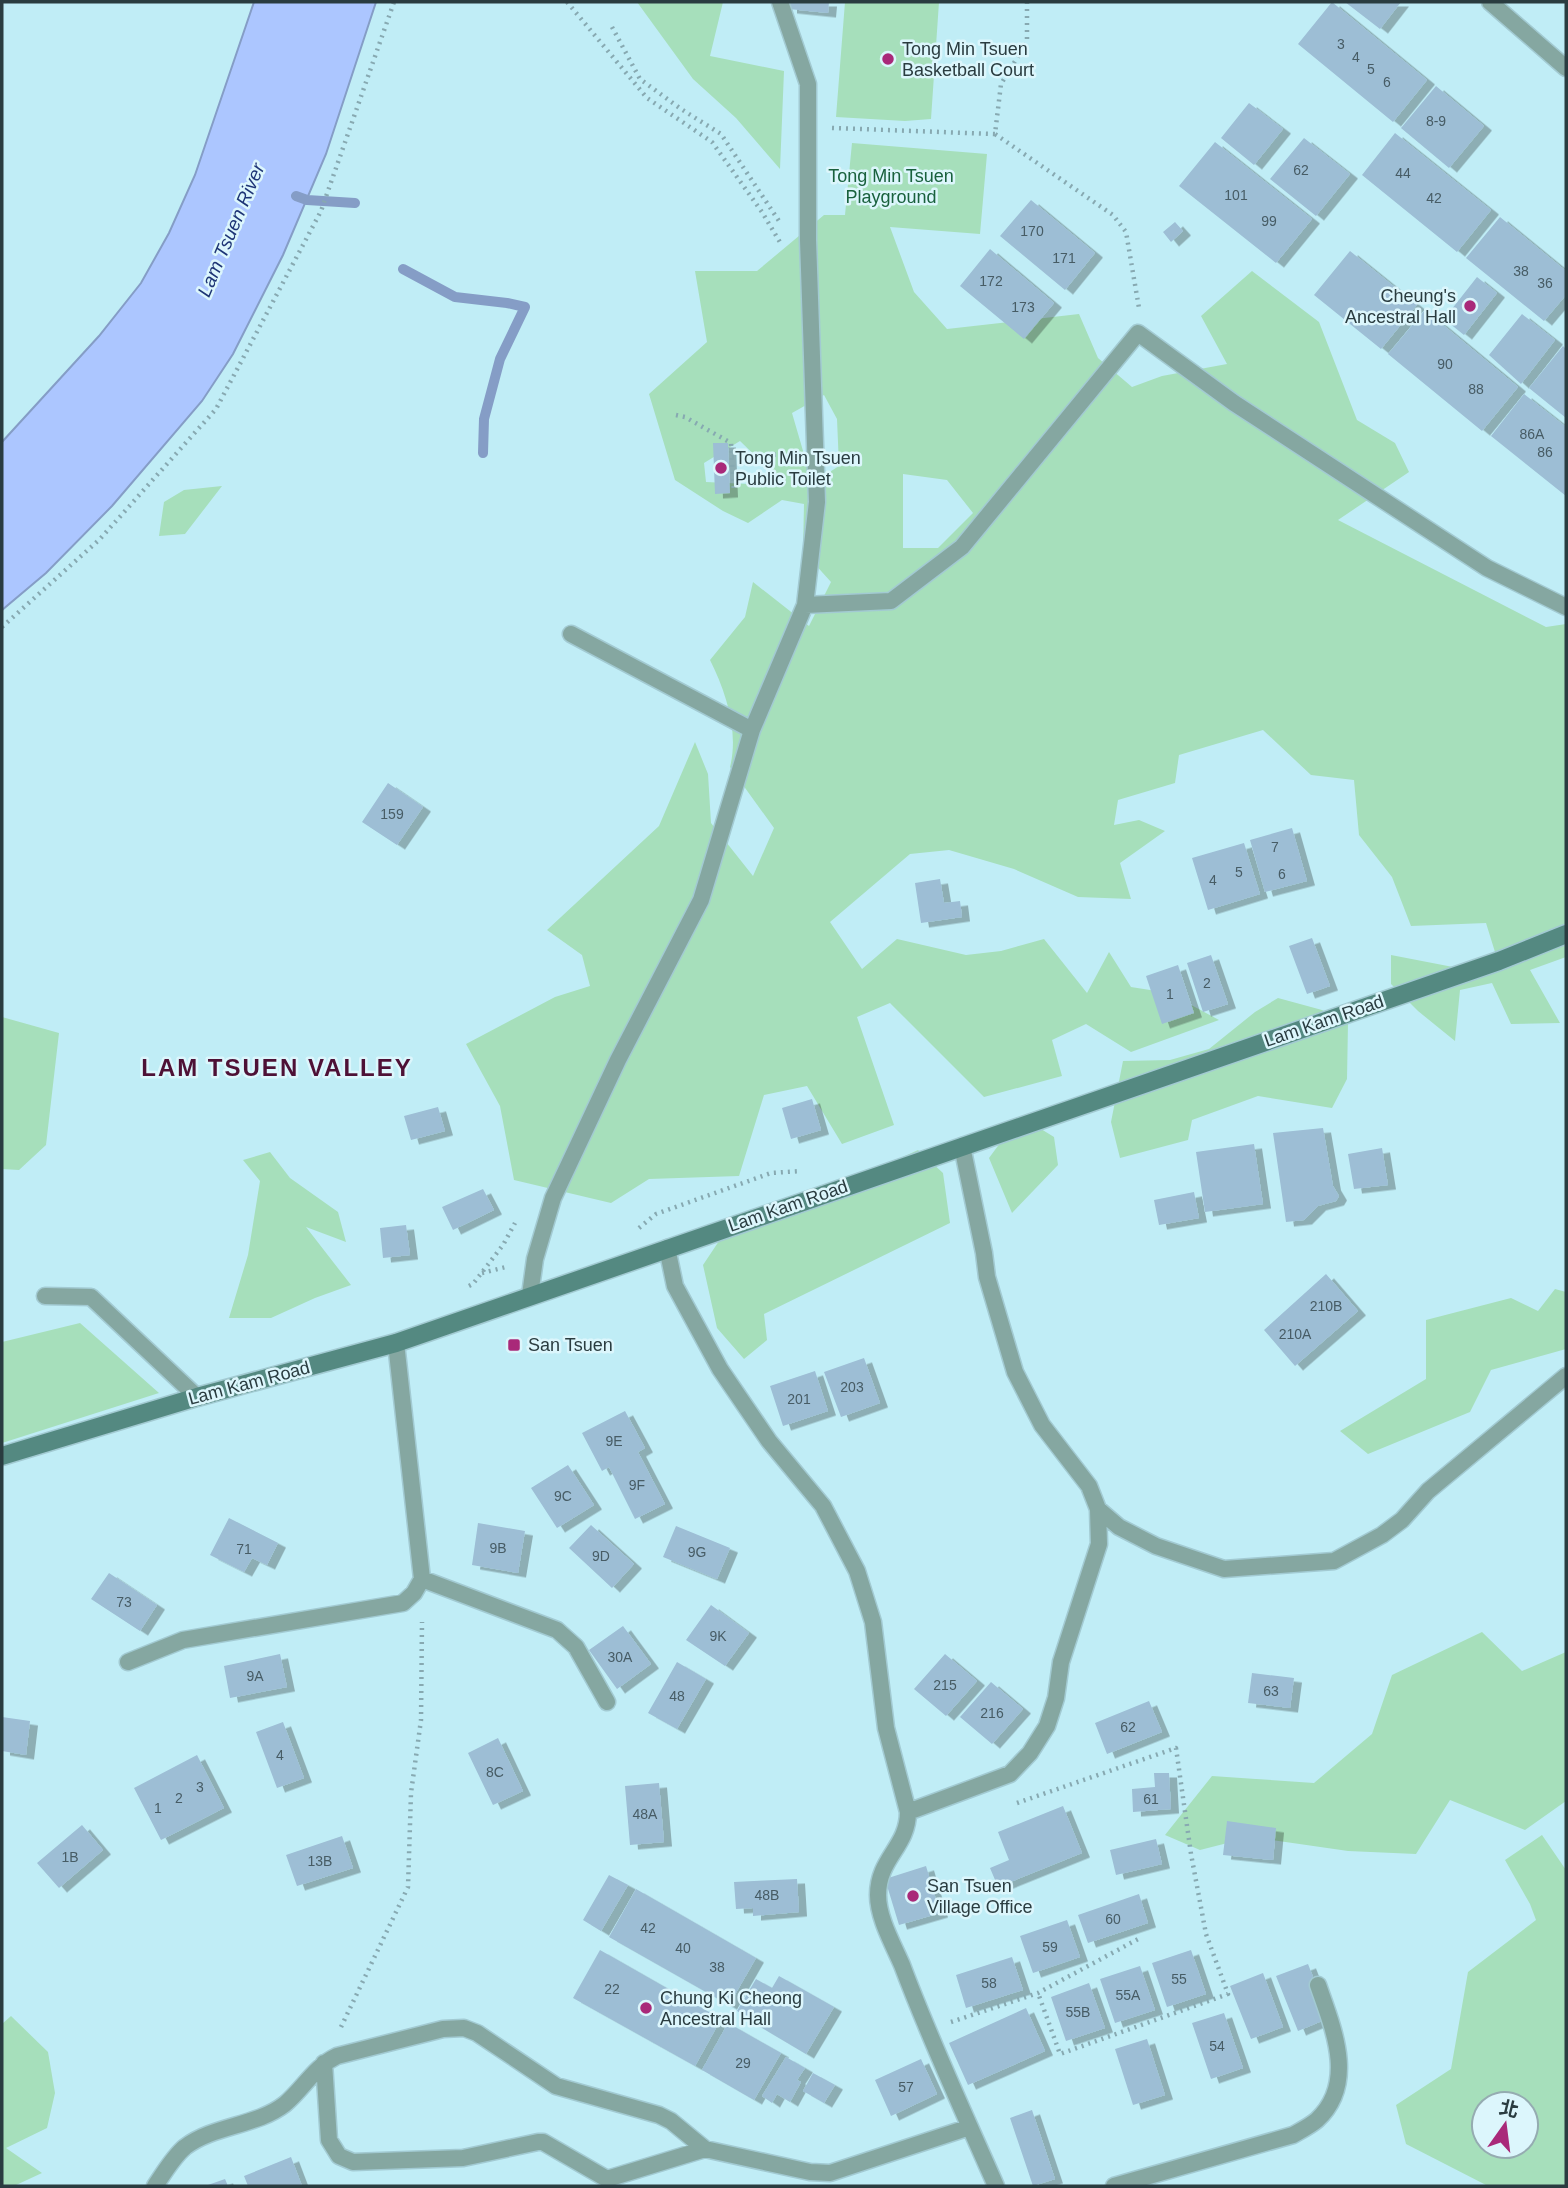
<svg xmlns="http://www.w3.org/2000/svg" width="1568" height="2188" font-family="Helvetica,'Noto Sans TC',sans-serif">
<defs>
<filter id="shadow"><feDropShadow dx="8" dy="4.5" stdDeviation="0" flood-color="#0004"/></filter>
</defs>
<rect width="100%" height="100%" fill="#c0edf6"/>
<!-- green -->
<path fill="#a6dfbb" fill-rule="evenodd" d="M637,2H723L710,56L784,71L780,169L736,118L693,79Z
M845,2H939L931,119L905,121L836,117Z
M852,143L987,154L980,234L890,227L914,292L947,329L1079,314L1098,358L1132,387L1162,376L1227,364L1201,316L1252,271L1319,322L1357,420L1395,443L1409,472L1338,520L1546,627L1566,624V957L1530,970L1560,1023L1511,1024L1492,983L1460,990L1455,1041L1418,1011L1391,984V955L1453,967L1495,952L1486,923L1411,926L1392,877L1359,835L1354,780L1311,775L1263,730L1179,755L1175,783L1118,800L1114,825L1139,820L1165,831L1120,863L1131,899L1078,897L1014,869L949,850L910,854L830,922L862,969L897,939L966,955L1001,951L1044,939L1087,993L1109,952L1131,987L1169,993L1219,1020L1131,1052L1086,1024L1052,1040L1062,1076L984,1097L890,1003L857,1017L894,1125L842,1144L807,1086L764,1095L739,1176L649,1179L611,1203L514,1180L500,1106L466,1044L555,997L590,986L582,955L547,930L659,826L695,742L708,774L711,823L753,876L774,828L730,767C739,732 726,692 710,660L745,617L753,582L809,626L831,582L803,551L804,504L782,500L748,523L723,511L675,480L649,394L707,342L695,271H757L824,215H845ZM824,395L837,419L839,466L808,486V468L792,413ZM740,441L770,470L768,485L706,482L704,463ZM903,474L947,480L973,513L938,548H903Z
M222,486L185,534L159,536L164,502L184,490Z
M1278,998L1322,1010L1348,1023L1347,1079L1332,1108L1258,1096L1192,1120L1188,1140L1120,1158L1111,1122L1123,1061L1170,1060L1209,1049L1255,1012Z
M2,1017L59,1033L46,1145L19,1170L2,1169Z
M1020,1116L1054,1137L1058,1165L1012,1213L989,1158Z
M918,1150L943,1173L950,1223L764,1314L767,1340L744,1359L717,1328L703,1265L719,1241Z
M270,1152L290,1178L338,1212L346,1242L306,1227L351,1285L315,1298L271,1318H229L248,1255L260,1181L243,1160Z
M1555,1289L1566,1292V1349L1491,1370L1470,1412L1368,1454L1340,1431L1426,1379V1320L1511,1298L1538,1311Z
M80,1323L159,1393L2,1443V1342Z
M1482,1632L1522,1671L1566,1652V1801L1525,1830L1450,1800L1416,1854L1348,1851L1251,1837L1200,1850L1165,1835L1212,1776L1314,1783L1372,1734L1392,1675Z
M1542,1835L1566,1870V2186L1486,2185L1406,2144L1396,2105L1451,2069L1468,1972L1536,1920L1530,1904L1505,1860ZM1484,2104H1526V2146H1484Z
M11,2016L48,2052L55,2093L47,2128L6,2148L42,2173L14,2186H2V2024Z"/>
<!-- water -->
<path fill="#acc6ff" stroke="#859dc6" stroke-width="2" d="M254,2H376L326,154L283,255L233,354L202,401L112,506L46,573L2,610V442L99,336L141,283L169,233L195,175Z"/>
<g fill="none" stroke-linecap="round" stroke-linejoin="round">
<!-- stream -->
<path stroke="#859dc6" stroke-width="10" d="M296,196L307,200L355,203
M403,269L455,297L507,303L525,307L500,359L484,419L483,453"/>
</g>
<!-- building -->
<path fill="#9dbed5" filter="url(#shadow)" d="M789,2H829L828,13L789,9Z
M1332,2L1427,80L1393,122L1298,44Z
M1345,2H1401L1380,29Z
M1436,86L1484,126L1449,168L1401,128Z
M1249,103L1283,129L1254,165L1221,138Z
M1395,133L1491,210L1457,252L1362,175Z
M1304,138L1350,174L1316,216L1270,179Z
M1215,142L1312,219L1276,263L1179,186Z
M1031,200L1095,253L1065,290L1000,236Z
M1500,217L1566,271V295L1544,321L1466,258Z
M1175,222L1183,231L1171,242L1163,232Z
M990,249L1054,303L1024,339L960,286Z
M1350,251L1417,305L1381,349L1314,295Z
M1477,277L1497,293L1464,335L1444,319Z
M1425,310L1518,387L1482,431L1388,354Z
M1522,314L1555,340L1521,384L1489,355Z
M1563,346L1566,349V418L1529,388Z
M1524,394L1566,427V496L1491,436Z
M713,443H728L730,493L715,494Z
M388,783L423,807L397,845L362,822Z
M1292,828L1307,881L1265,892L1250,840Z
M1244,843L1260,894L1208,910L1192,858Z
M940,879L944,903L960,901L962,917L921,923L915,883Z
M1312,938L1330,986L1307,994L1289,946Z
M1211,955L1228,1004L1203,1012L1187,963Z
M1178,965L1194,1013L1162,1024L1146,976Z
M812,1099L821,1130L791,1139L782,1108Z
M438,1107L445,1131L411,1140L404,1116Z
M1323,1128L1333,1186L1339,1196L1336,1201L1318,1206L1304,1220L1286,1222L1273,1133Z
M1254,1144L1263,1204L1205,1212L1196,1152Z
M1382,1148L1388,1185L1354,1189L1348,1154Z
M483,1189L494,1210L453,1230L442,1207Z
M1194,1192L1199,1218L1159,1225L1154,1200Z
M406,1225L410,1255L383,1258L380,1228Z
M1326,1274L1358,1311L1295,1366L1264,1330Z
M864,1358L880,1403L841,1417L824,1372Z
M815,1371L828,1411L783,1426L770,1386Z
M625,1411L645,1448L638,1452L665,1504L635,1519L609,1467L602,1471L582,1433Z
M568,1465L594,1505L557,1528L531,1488Z
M229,1518L278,1543L267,1565L252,1558L244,1572L210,1555Z
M478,1523L525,1531L518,1573L472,1565Z
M591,1525L634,1564L612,1588L569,1548Z
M676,1526L730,1548L717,1579L663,1557Z
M109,1573L157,1605L140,1631L91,1599Z
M711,1605L749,1633L725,1666L686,1640Z
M623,1626L651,1664L617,1689L589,1650Z
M280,1654L287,1687L230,1698L224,1666Z
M945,1654L977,1681L946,1716L914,1689Z
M677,1662L706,1679L677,1729L648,1713Z
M1252,1673L1294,1678L1290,1708L1248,1703Z
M991,1682L1023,1709L992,1744L960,1717Z
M1149,1701L1162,1732L1107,1754L1095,1723Z
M2,1717L30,1721L26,1755L2,1751Z
M283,1722L304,1778L277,1788L256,1732Z
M498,1738L523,1791L493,1805L468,1753Z
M197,1755L224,1808L161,1840L134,1788Z
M1154,1773H1169L1171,1809L1133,1812L1132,1789L1155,1787Z
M659,1783L664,1842L630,1845L625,1786Z
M1063,1806L1082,1853L998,1887L990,1868L1009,1860L998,1832Z
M1227,1821L1276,1828L1273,1860L1223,1855Z
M82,1825L103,1850L59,1888L37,1863Z
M342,1836L353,1868L297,1886L286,1855Z
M1156,1839L1162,1864L1116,1875L1110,1850Z
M926,1866L940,1913L899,1925L885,1879Z
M609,1875L628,1885L601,1931L583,1920Z
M797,1879L799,1912L753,1916V1908L736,1909L734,1882Z
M636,1889L756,1958L729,2005L609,1937Z
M1139,1894L1148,1923L1088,1943L1078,1915Z
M1067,1920L1080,1957L1033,1973L1020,1936Z
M600,1950L721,2019L695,2066L573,1998Z
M1191,1950L1206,1994L1167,2007L1152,1963Z
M1012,1957L1023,1990L966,2008L956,1975Z
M1308,1964L1329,2018L1298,2031L1276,1976Z
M1140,1966L1155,2010L1115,2023L1100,1979Z
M1263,1973L1283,2027L1251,2039L1230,1986Z
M779,1976L834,2007L806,2054L752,2022L754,2020L737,2011L756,1979L772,1988Z
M1089,1983L1105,2028L1066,2041L1051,1997Z
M1026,2008L1045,2051L968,2085L949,2043Z
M1224,2013L1243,2068L1211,2079L1192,2023Z
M728,2023L781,2053L754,2100L702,2070Z
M1147,2039L1165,2095L1133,2105L1115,2049Z
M786,2057L805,2068L797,2080L801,2082L790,2102L777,2094L772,2103L762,2096Z
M921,2059L937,2094L891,2116L875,2080Z
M813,2073L835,2085L824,2103L803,2091Z
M1032,2110L1055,2179L1033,2186L1010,2118Z
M291,2157L302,2186H248L244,2176Z
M225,2179L228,2186H205Z"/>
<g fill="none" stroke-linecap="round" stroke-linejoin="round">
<defs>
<path id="service" d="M1490,2L1566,68
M805,605L891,601L962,547L1138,333L1234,403L1487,568L1566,607
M571,634L752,730
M667,1248L675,1286L720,1369L769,1441L823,1506L857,1571L873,1622L886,1728L908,1812C908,1847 878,1858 878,1895C878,1918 893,1944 902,1965C930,2040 964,2113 996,2186
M530,1295L535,1259L553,1198L618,1060L701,900L752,730L805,605L817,502L808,240V84L780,2
M45,1296L91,1297L197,1397
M396,1343L422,1579L557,1630L576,1647L607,1702
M1098,1509L1119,1527L1156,1546L1224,1569L1334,1561L1382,1535L1402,1520L1428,1491L1566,1376
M128,1662L183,1640L403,1603L414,1593L422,1579
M908,1812L1010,1774L1030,1753L1047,1726L1056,1698L1061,1662L1099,1544L1098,1509L1089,1486L1042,1425L1015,1372L987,1277L984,1253L962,1146
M324,2063L329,2140L339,2156L353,2162L463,2158L538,2142H543L607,2179L705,2149L810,2172L830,2173L970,2127
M155,2186C164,2173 173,2157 185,2147C214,2125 257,2126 285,2104C304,2088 314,2067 337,2056L443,2029L464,2028L477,2033L556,2086L659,2115L671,2121L705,2149
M1114,2186L1293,2135C1300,2131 1310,2126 1317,2120C1357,2083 1333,2028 1318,1985"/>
<path id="secondary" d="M2,1456L197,1397L396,1343L1499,961L1566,934"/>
</defs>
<!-- service casing -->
<use href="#service" stroke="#a2cad2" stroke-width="19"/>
<!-- secondary casing -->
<use href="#secondary" stroke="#a2cad2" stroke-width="21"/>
<!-- path -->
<path stroke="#87a9b1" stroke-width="4.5" stroke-dasharray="2 5" stroke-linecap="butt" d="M567,2L647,98L712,142L762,212L781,244
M1027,2V42L1001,84L995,134L1113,215L1126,232L1139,308
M612,27L640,79L681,109L721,134L781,224
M832,128L995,134
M676,415L685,417L731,443L734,492
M732,457L791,454
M2,627L100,539L216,409L321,211L394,2
M639,1228L656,1214L771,1173L801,1171
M482,1273L506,1267
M469,1286L473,1284L503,1245L515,1223
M1017,1803L1176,1748L1191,1854L1206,1934L1228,1994L1060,2054L1038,1993
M951,2022L1038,1993L1140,1938
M341,2027L408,1887L411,1793L421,1720L422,1622"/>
<!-- service -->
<use href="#service" stroke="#85a7a1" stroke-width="16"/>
<!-- secondary -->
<use href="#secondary" stroke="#548981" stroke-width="18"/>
</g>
<!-- markers -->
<g fill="#a92979" stroke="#dcf6fc" stroke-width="2.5">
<circle cx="888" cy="59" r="7"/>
<circle cx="1470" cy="306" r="7"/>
<circle cx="721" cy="468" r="7"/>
<rect x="507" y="1338" width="14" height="14" rx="3.5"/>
<circle cx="913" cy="1896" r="7"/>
<circle cx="646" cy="2008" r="7"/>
</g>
<g text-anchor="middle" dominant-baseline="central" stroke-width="5" stroke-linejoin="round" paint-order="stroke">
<!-- number labels -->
<g font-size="14" fill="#475c65">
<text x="1341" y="44">3</text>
<text x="1356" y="57">4</text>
<text x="1371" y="69">5</text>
<text x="1387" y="82">6</text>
<text x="1436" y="121">8-9</text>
<text x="1301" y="170">62</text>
<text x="1403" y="173">44</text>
<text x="1236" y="195">101</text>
<text x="1434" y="198">42</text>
<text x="1269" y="221">99</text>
<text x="1032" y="231">170</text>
<text x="1064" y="258">171</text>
<text x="1521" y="271">38</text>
<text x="991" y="281">172</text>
<text x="1545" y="283">36</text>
<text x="1023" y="307">173</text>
<text x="1445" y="364">90</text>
<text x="1476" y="389">88</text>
<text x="1532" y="434">86A</text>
<text x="1545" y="452">86</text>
<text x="392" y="814">159</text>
<text x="1275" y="847">7</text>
<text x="1239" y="872">5</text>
<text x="1282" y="874">6</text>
<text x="1213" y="880">4</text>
<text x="1207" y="983">2</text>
<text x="1170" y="994">1</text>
<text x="1326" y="1306">210B</text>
<text x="1295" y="1334">210A</text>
<text x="852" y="1387">203</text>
<text x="799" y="1399">201</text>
<text x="614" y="1441">9E</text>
<text x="637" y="1485">9F</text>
<text x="563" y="1496">9C</text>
<text x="498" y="1548">9B</text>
<text x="244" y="1549">71</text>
<text x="697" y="1552">9G</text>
<text x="601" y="1556">9D</text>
<text x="124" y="1602">73</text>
<text x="718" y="1636">9K</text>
<text x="620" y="1657">30A</text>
<text x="255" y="1676">9A</text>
<text x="945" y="1685">215</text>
<text x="1271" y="1691">63</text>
<text x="677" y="1696">48</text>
<text x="992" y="1713">216</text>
<text x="1128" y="1727">62</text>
<text x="280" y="1755">4</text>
<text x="495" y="1772">8C</text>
<text x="200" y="1787">3</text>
<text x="179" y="1798">2</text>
<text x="1151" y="1799">61</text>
<text x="158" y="1808">1</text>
<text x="645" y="1814">48A</text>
<text x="70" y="1857">1B</text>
<text x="320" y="1861">13B</text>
<text x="767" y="1895">48B</text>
<text x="1113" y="1919">60</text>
<text x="648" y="1928">42</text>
<text x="1050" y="1947">59</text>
<text x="683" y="1948">40</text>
<text x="717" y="1967">38</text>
<text x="1179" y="1979">55</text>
<text x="989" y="1983">58</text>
<text x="612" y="1989">22</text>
<text x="1128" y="1995">55A</text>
<text x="1078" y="2012">55B</text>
<text x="1217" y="2046">54</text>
<text x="743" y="2063">29</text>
<text x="906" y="2087">57</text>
</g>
<!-- poi labels -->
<g font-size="18" fill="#2a3c40" stroke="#dcf6fc" text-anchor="start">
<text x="902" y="49">Tong Min Tsuen<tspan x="902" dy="21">Basketball Court</tspan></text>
<text x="1456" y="296" text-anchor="end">Cheung's<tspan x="1456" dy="21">Ancestral Hall</tspan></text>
<text x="735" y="458">Tong Min Tsuen<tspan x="735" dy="21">Public Toilet</tspan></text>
<text x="528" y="1345">San Tsuen</text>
<text x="927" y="1886">San Tsuen<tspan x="927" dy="21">Village Office</tspan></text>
<text x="660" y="1998">Chung Ki Cheong<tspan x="660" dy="21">Ancestral Hall</tspan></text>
</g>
<!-- park labels -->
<g font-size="18" fill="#19613d" stroke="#dcf6fc">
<text x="891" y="176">Tong Min Tsuen<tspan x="891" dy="21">Playground</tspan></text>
</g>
<!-- street labels -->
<g font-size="18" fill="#2a3c40" stroke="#dcf6fc">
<text transform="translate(1324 1021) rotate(-19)">Lam Kam Road</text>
<text transform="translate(788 1206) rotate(-19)">Lam Kam Road</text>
<text transform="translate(249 1383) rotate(-15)">Lam Kam Road</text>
</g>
<!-- water labels -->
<g font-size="19" font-style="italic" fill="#1e3576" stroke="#dcf6fc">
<text transform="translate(231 230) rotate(-67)">Lam Tsuen River</text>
</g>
<!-- district labels -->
<g font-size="24" font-weight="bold" letter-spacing="2" fill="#4e1136" stroke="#dcf6fc">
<text x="277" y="1067">LAM TSUEN VALLEY</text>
</g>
</g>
<!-- border -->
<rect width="1568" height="2188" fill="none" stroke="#2a3c40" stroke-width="7"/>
<!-- north arrow -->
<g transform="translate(1505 2125) rotate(14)"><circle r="33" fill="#dcf6fc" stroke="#95acb1" stroke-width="2"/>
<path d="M0-5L12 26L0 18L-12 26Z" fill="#a92979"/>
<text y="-10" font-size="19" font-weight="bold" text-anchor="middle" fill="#2a3c40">北</text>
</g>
</svg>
